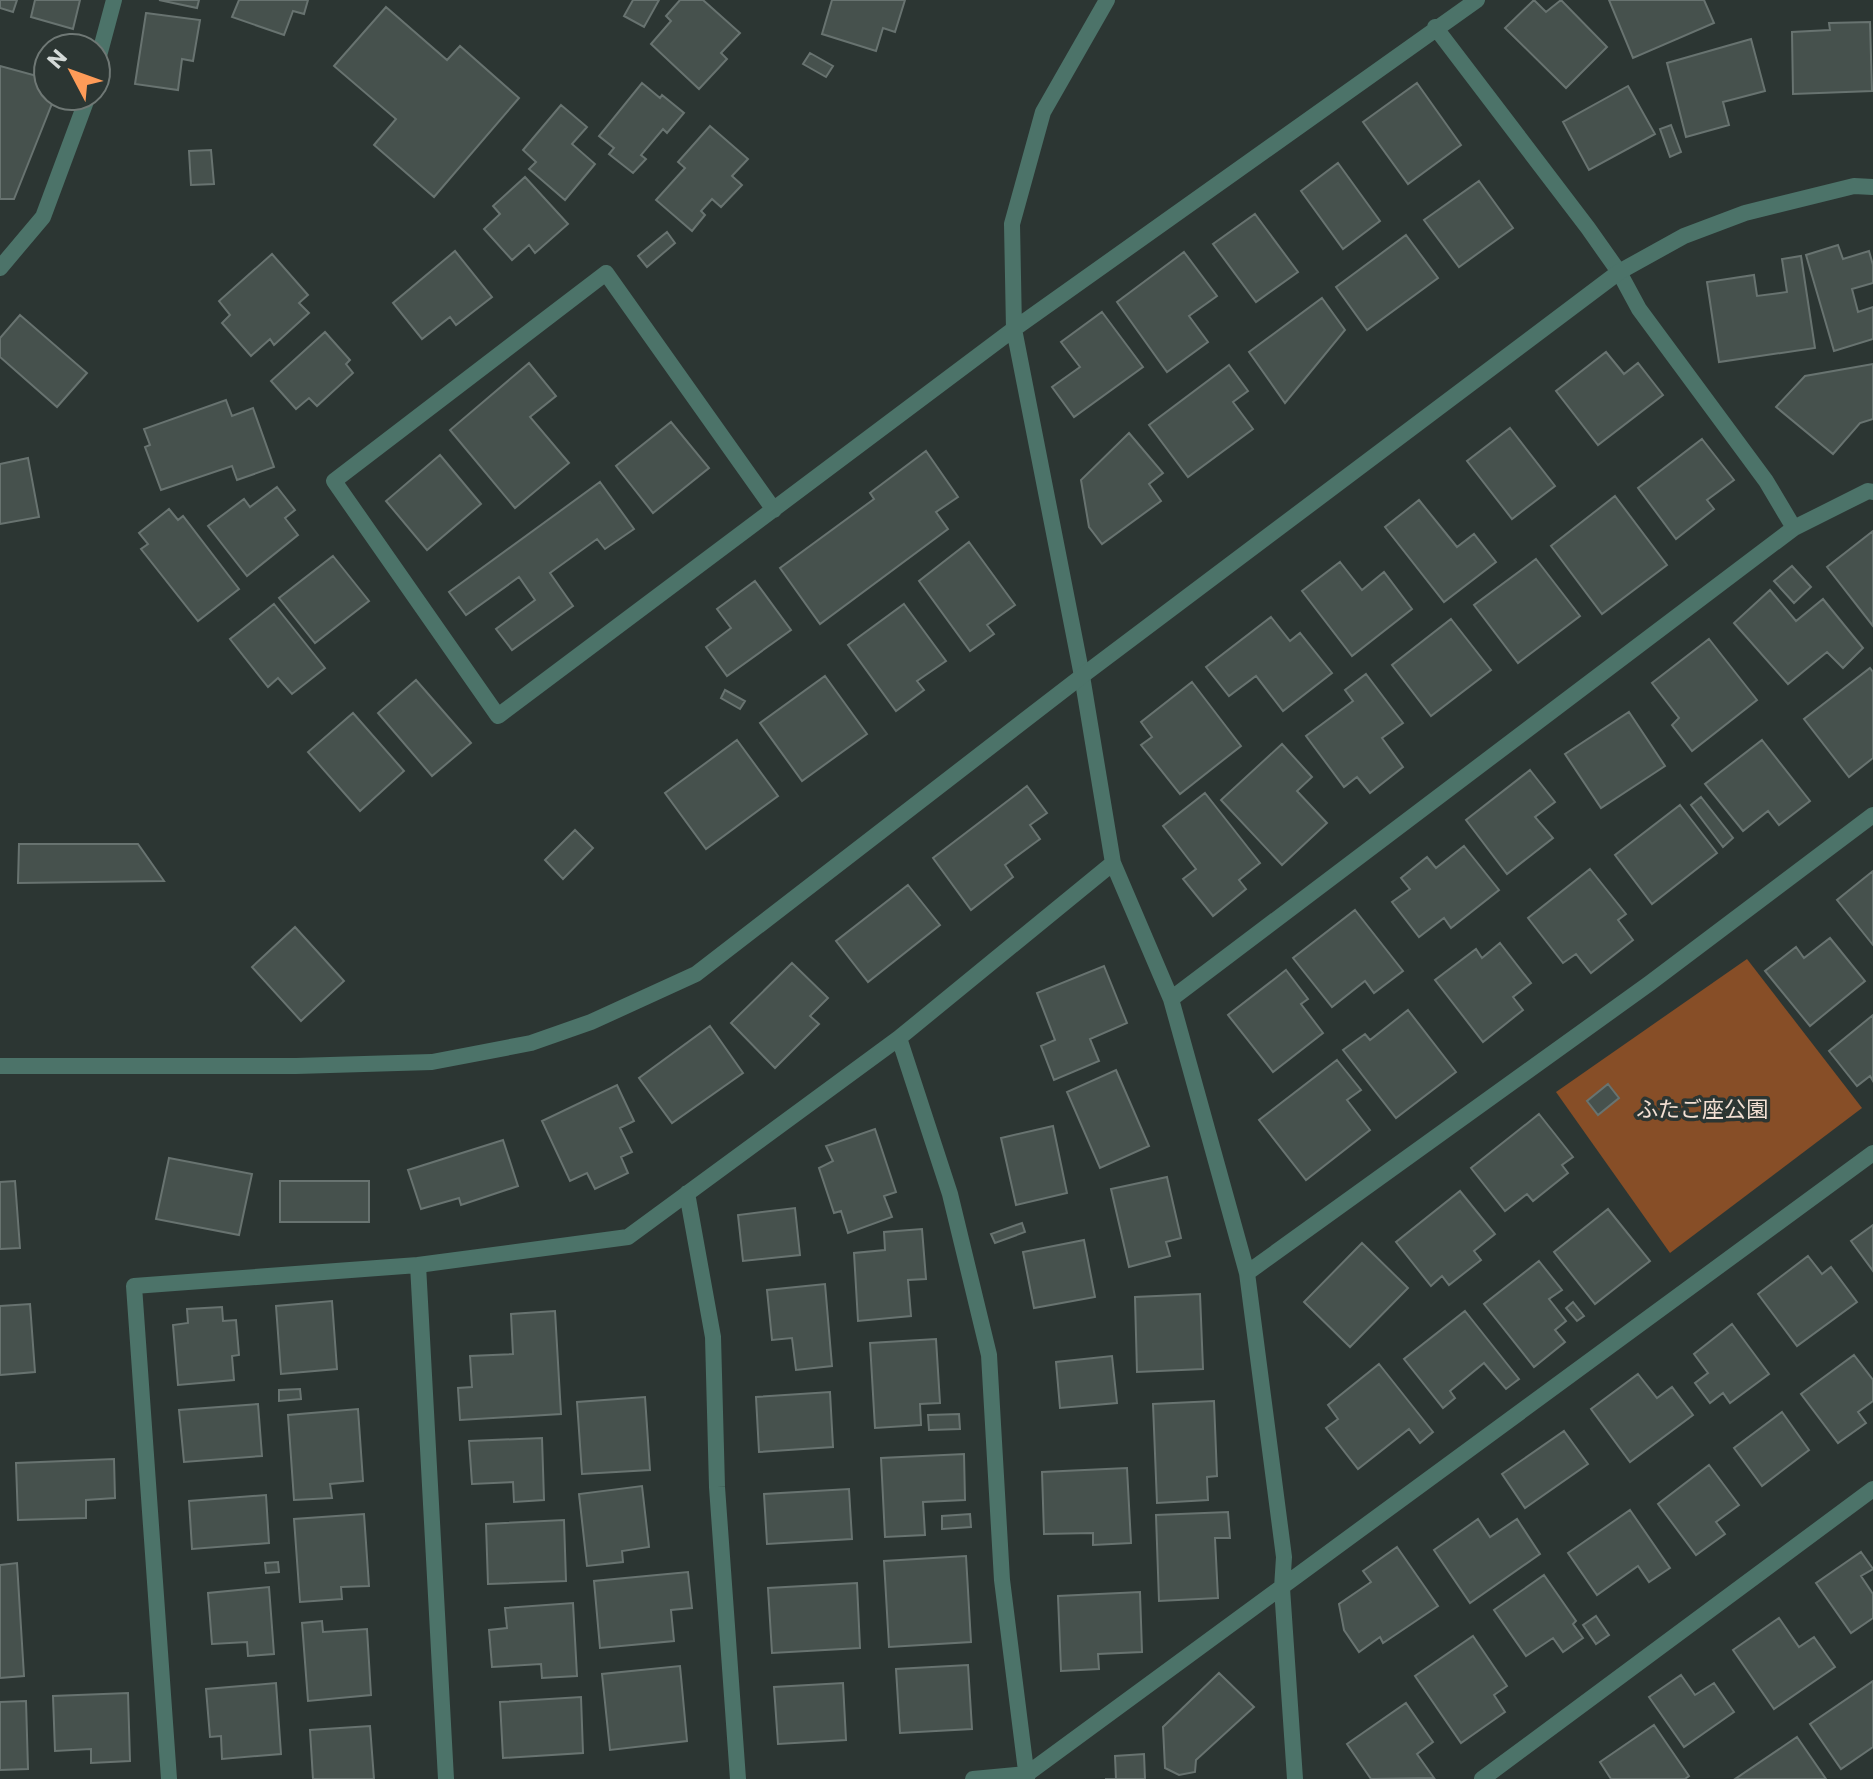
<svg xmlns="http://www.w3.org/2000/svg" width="1873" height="1779" font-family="Commissioner,'Noto Sans JP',sans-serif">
<rect width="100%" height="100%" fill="#2c3633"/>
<!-- green -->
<path fill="#874e27" d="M1747,959L1862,1108L1670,1253L1556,1092Z"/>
<!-- building -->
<path fill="#46514d" stroke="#687370" stroke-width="2" d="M0,0H17L13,12L0,8Z
M35,0H80L73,29L31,17Z
M159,0H199L197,8Z
M239,0H308L304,14L293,11L284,35L232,17Z
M633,0H659L644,27L624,16Z
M680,0H703L740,33L721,53L727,59L699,89L651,44L671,21L666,16Z
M832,0H905L895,32L883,28L876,51L822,34Z
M1534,0L1546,12L1561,0L1607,47L1566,88L1505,28Z
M1609,0H1704L1714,23L1633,58Z
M386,7L447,60L460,46L519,98L434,197L374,145L396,119L334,66Z
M146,13L200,20L193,61L182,59L178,90L135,84Z
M1870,22L1872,91L1793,94L1792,32L1830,30L1829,23Z
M1751,39L1765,91L1723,102L1729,125L1686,137L1667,63Z
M810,53L833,66L826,77L803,64Z
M0,66L48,79V96H55L14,199H0Z
M642,83L660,98L662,95L684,113L667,133L663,129L641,155L646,159L633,173L609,154L614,148L599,136Z
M1417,83L1461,145L1408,184L1363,122Z
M1628,86L1655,134L1589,170L1563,122Z
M561,105L587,127L572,144L595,164L565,200L529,169L536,162L523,150Z
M1671,125L1681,152L1670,157L1660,129Z
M710,126L748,159L732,176L742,185L721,207L712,199L701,211L705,215L692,231L656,200L685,168L678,162Z
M211,150L214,184L191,185L189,151Z
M1338,163L1380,221L1343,249L1301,191Z
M525,177L568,224L535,253L529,245L512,260L484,229L500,214L493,206Z
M1479,181L1513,228L1459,267L1424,220Z
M1255,214L1298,272L1256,302L1213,244Z
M667,232L675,243L647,267L638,256Z
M1406,235L1438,278L1367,330L1336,287Z
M1838,245L1843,259L1869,251L1873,265V283L1852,289L1858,312L1873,307V339L1834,351L1806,255Z
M455,251L492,297L456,325L450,317L422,339L393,303Z
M1184,252L1217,296L1189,316L1208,342L1167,372L1117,302Z
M272,254L308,295L299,303L309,313L274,345L270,339L251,356L222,323L230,315L219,301Z
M1801,256L1815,348L1719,362L1707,282L1754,275L1757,296L1787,292L1782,259Z
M1322,298L1345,330L1285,403L1249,352Z
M1102,312L1143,367L1074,417L1052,387L1080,367L1061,342Z
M20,315L87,373L57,407L0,357V338Z
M325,332L350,360L346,364L353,373L317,406L309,398L296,409L271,381Z
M1606,352L1624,374L1638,363L1663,395L1598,445L1556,391Z
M529,363L556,396L530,417L569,463L515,508L450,430Z
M1873,364V419L1860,423L1833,454L1776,407L1805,376Z
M1229,365L1248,391L1233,402L1253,429L1188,477L1149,425Z
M226,400L232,416L253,408L274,467L237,480L232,466L161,490L145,447L150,445L144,429Z
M671,422L709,468L653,513L616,466Z
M1510,428L1555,486L1512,519L1467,461Z
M1129,433L1163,473L1149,484L1161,501L1102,544L1089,527L1081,480Z
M1702,439L1734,480L1707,500L1714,509L1676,539L1638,488Z
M926,451L958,497L936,512L948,529L820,624L780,568L874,499L870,493Z
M440,455L481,504L427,550L386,501Z
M28,458L39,517L0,524V464Z
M600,482L634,529L605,549L597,539L550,573L573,606L512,650L496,629L535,600L519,577L466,615L449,592Z
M277,487L295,510L285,518L298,535L247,576L208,526L244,499L250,507Z
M1615,496L1667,565L1602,614L1551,546Z
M1419,500L1457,547L1474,534L1496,562L1444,602L1385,527Z
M169,509L178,520L183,516L239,589L198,621L141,549L148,544L139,533Z
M1873,531V626L1827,567Z
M969,542L1015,605L987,625L994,634L970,651L919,581Z
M333,556L369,601L315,643L279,598Z
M1536,559L1580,616L1518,663L1474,605Z
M1340,562L1362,590L1384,572L1412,609L1352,656L1302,591Z
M1792,566L1811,587L1794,603L1774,581Z
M755,581L791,630L727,676L706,647L731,628L717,609Z
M1770,590L1796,621L1823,599L1863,648L1843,668L1827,652L1788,684L1734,623Z
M274,604L325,668L292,694L278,678L268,687L230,639Z
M904,604L946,661L917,681L924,690L896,711L848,645Z
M1271,617L1290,641L1300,633L1332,673L1283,711L1256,676L1229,696L1206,667Z
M1451,619L1491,670L1431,716L1392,665Z
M1709,639L1757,700L1692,751L1672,725L1679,718L1652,683Z
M1870,668L1873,672V758L1849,777L1804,719Z
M1366,674L1403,723L1382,738L1403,767L1370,793L1357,777L1344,787L1306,736L1353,701L1345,690Z
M825,676L867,734L802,781L760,723Z
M416,680L471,743L432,776L378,713Z
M1192,682L1241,746L1180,794L1141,745L1152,737L1141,722Z
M725,690L745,701L740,709L721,698Z
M1629,712L1665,766L1601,808L1565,754Z
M353,713L404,771L360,811L308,752Z
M737,740L778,796L706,849L665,793Z
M1762,740L1810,801L1779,825L1768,811L1743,831L1705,784Z
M1282,744L1312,777L1297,791L1327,823L1282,865L1221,800Z
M1530,770L1555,802L1535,817L1553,838L1507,874L1466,820Z
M1027,786L1047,813L1030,825L1040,839L1005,865L1013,877L971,910L933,858Z
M1205,793L1260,863L1239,880L1246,889L1213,916L1183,879L1196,869L1163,826Z
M1701,797L1733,838L1723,847L1691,805Z
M1680,805L1717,853L1652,904L1615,855Z
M575,830L593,848L563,879L545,860Z
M19,844H138L164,881L18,883Z
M1464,846L1499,890L1451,928L1444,918L1419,937L1392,902L1410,889L1401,878L1427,857L1436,868Z
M1590,869L1626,914L1618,920L1633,940L1591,973L1576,954L1563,963L1528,918Z
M1873,871V945L1837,900Z
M908,885L940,925L868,982L836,941Z
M1355,910L1403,971L1374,993L1365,981L1332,1007L1293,958Z
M295,927L344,981L301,1021L252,967Z
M1830,938L1865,981L1810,1026L1765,971L1796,947L1804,958Z
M1500,943L1531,983L1513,997L1523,1010L1483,1042L1435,980L1476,949L1482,958Z
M792,963L828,998L810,1016L819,1024L775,1068L731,1023Z
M1104,966L1127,1023L1090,1039L1099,1061L1054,1080L1041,1046L1055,1040L1037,993Z
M1286,970L1308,999L1301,1004L1323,1033L1273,1072L1228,1015Z
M1408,1010L1456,1072L1396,1118L1343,1050L1365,1034L1370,1040Z
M1873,1015V1081L1870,1076L1857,1086L1829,1051Z
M710,1026L743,1073L672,1123L639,1078Z
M1337,1060L1361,1090L1347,1100L1370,1130L1306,1180L1259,1120Z
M1116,1070L1149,1146L1100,1168L1067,1092Z
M1608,1084L1619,1098L1598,1115L1587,1101Z
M617,1085L634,1121L620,1128L632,1152L621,1157L628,1173L595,1189L587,1173L570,1181L542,1121Z
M1539,1114L1573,1157L1562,1165L1568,1173L1533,1201L1527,1194L1505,1211L1471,1168Z
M1053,1126L1067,1193L1016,1205L1001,1138Z
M875,1129L896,1192L884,1196L892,1217L848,1233L841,1211L834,1213L819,1168L833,1161L826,1146Z
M503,1140L518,1186L461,1205L459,1198L421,1209L408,1170Z
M169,1158L252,1174L239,1235L156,1219Z
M1167,1177L1181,1238L1166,1242L1170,1256L1129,1267L1111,1189Z
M15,1181L20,1248L0,1249V1182Z
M280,1181H369V1222H280Z
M1460,1191L1495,1234L1474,1251L1481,1260L1449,1285L1442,1276L1431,1286L1396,1242Z
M795,1208L800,1255L743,1261L738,1215Z
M1608,1209L1650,1261L1595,1304L1554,1252Z
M1022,1223L1025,1232L995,1243L991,1234Z
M1873,1225V1271L1851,1241Z
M922,1229L926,1279L908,1280L911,1316L858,1321L854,1253L885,1250L884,1232Z
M1084,1240L1095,1297L1034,1308L1023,1252Z
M1362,1243L1408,1288L1350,1347L1304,1302Z
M1808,1256L1822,1274L1831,1267L1857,1302L1797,1346L1758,1294Z
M1539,1261L1562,1290L1549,1299L1566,1321L1555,1330L1565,1342L1534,1367L1484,1304Z
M825,1284L832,1366L796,1370L792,1338L772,1340L767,1290Z
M1200,1294L1203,1369L1137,1372L1135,1297Z
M332,1301L337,1369L281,1374L276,1306Z
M1573,1302L1584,1316L1577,1321L1566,1308Z
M30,1304L35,1372L0,1375V1306Z
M222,1307L223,1321L236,1320L239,1355L232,1356L234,1380L178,1385L173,1325L188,1323L187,1309Z
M555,1311L561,1414L460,1420L458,1388L472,1387L470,1356L513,1354L511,1314Z
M1465,1311L1519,1379L1506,1389L1484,1363L1450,1391L1455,1398L1443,1408L1404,1359Z
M1732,1324L1769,1374L1730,1403L1723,1393L1710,1403L1695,1383L1708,1373L1694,1354Z
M936,1339L940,1403L920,1404L921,1425L875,1428L870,1343Z
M1854,1355L1873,1380V1401L1858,1412L1866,1423L1838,1443L1801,1394Z
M1112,1356L1117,1403L1060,1408L1056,1362Z
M1379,1364L1433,1432L1420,1443L1409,1429L1358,1469L1326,1428L1338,1419L1328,1405Z
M1638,1374L1657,1398L1672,1387L1693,1415L1630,1462L1591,1409Z
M300,1389L301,1399L279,1401V1390Z
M830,1392L833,1447L759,1452L756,1397Z
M645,1397L650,1470L582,1474L577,1402Z
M1214,1401L1217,1476L1207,1477L1208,1500L1157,1503L1153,1404Z
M258,1404L262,1456L184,1462L179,1410Z
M358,1409L363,1481L330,1484L332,1498L294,1500L288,1415Z
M1782,1412L1809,1450L1762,1486L1734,1448Z
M959,1414L960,1429L929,1430L928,1415Z
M1564,1431L1588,1464L1525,1508L1502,1474Z
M542,1438L544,1500L514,1502L513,1482L472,1484L469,1441Z
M964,1454L965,1500L923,1502L925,1535L885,1537L881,1458Z
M114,1459L115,1498L86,1500V1518L18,1520L16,1463Z
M1709,1465L1739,1505L1716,1522L1725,1534L1696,1555L1658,1504Z
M1127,1468L1131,1543L1093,1545V1533L1044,1534L1042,1472Z
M642,1486L649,1547L622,1551L623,1562L587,1566L579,1494Z
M849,1489L852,1539L767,1544L764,1494Z
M266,1495L269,1543L192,1549L189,1501Z
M1630,1510L1670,1568L1649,1582L1638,1566L1597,1595L1568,1553Z
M1228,1512L1230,1538H1215L1218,1598L1159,1601L1156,1515Z
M364,1514L369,1586L341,1587L342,1599L300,1602L294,1519Z
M970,1514L971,1527L942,1529V1516Z
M1478,1519L1490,1537L1517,1519L1540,1554L1470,1603L1434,1550Z
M564,1520L566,1581L488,1584L486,1524Z
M1397,1547L1438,1606L1383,1643L1380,1637L1359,1652L1344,1630L1339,1604L1371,1582L1363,1571Z
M1861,1552L1873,1569L1861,1576L1873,1594V1618L1851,1633L1816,1583Z
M966,1556L971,1642L889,1647L884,1561Z
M278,1562L279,1572L266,1573L265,1563Z
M17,1563L24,1676L0,1678V1565Z
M688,1572L692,1608L671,1610L674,1641L600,1648L594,1581Z
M1544,1575L1576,1621L1573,1624L1583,1638L1563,1652L1553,1638L1526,1656L1494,1610Z
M857,1583L860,1648L772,1653L768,1588Z
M269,1587L274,1654L248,1656L247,1642L212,1644L208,1593Z
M1140,1592L1142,1652L1098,1654L1099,1669L1061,1671L1058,1596Z
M573,1603L577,1676L542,1678L541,1664L492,1667L489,1630L507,1628L505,1608Z
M1596,1616L1609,1635L1596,1644L1583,1625Z
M1779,1618L1799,1647L1814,1637L1835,1667L1774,1709L1733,1650Z
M322,1621L323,1632L367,1629L371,1695L308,1701L302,1623Z
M1473,1636L1507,1686L1494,1695L1505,1712L1461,1743L1415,1676Z
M968,1665L972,1729L900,1733L896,1669Z
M680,1666L687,1741L610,1750L602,1674Z
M1219,1673L1254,1707L1196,1760L1195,1772L1179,1775L1165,1768L1163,1727Z
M1681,1675L1695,1695L1714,1683L1734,1712L1684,1747L1649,1697Z
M1873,1681V1747L1841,1769L1810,1724Z
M276,1683L281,1754L222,1759L221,1736L210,1737L206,1689Z
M843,1683L846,1740L778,1744L774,1687Z
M128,1693L130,1761L91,1763V1749L55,1751L53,1696Z
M581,1697L583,1753L503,1758L500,1702Z
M26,1701L28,1769L0,1770V1702Z
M1406,1703L1433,1742L1417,1754L1434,1778L1371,1779L1347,1744Z
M1654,1725L1689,1776L1685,1779H1611L1600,1762Z
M370,1726L374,1779H313L310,1730Z
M1797,1737L1826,1779H1735Z
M1144,1754L1145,1779H1105H1116L1115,1756Z"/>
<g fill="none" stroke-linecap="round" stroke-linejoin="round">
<!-- minor -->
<path stroke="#4c7369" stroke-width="16" d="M1107,0L1043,112L1012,224L1014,329L1082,676L1113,863L1171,999L1247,1273L1284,1557L1282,1588L1295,1779
M1435,27L1588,228L1619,272L1639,309L1766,481L1794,528
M96,67L114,0
M0,268L43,217L88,96
M774,510L606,273L334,481L498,716L1014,329L1477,0
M1171,999L1794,528L1868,491L1873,492
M899,1038L950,1194L989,1355L1002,1580L1027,1779
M687,1193L713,1337L717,1487L738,1779
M1247,1273L1650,983L1873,815
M169,1779L134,1286L418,1265
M446,1779L418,1265L628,1237L899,1038L1113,863
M973,1779L1027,1774L1873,1153
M1482,1779L1873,1489"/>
<!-- tertiary -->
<path stroke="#4c7369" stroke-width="16" d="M0,1066H296L432,1062L531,1043L591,1022L696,974L1082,676L1619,272L1684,236L1745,213L1854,186L1873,187"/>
</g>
<g text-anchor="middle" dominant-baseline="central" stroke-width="7" stroke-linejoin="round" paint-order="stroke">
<!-- park labels -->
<g font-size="22" fill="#f3e0d4" stroke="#2c3633">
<text x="1702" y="1108">ふたご座公園</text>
</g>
</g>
<!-- north arrow -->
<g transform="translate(72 72) rotate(311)"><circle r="38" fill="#2c3633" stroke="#6f7875" stroke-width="2"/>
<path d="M0-6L14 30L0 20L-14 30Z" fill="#fe9b58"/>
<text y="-12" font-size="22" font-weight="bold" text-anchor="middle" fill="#d4dad8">N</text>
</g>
</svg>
